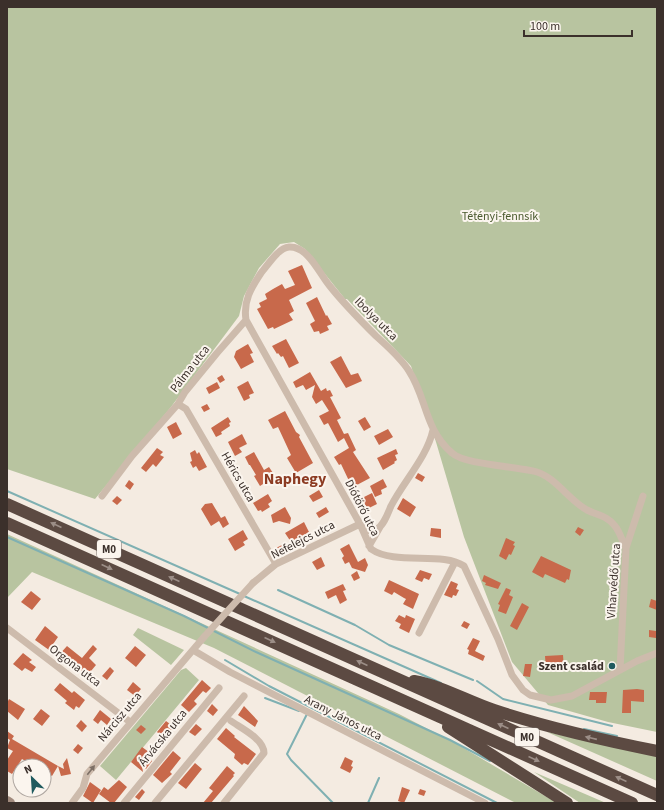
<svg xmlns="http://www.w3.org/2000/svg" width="664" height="810" font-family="'Source Sans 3',sans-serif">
<rect width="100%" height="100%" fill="#f4ebe1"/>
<!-- green -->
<path fill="#b8c4a0" d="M7,7H657V732L608,722L548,705L512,662L464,537L436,442L411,366L347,299H345L305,249L294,242L280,244L259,268L244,296L239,316L171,407L95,499L7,469Z
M7,534L399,714L455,743L557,803H516L214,648L32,572L7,598Z
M138,628L184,650L171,665L133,635Z
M186,668L199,680L116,780L100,766L181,670Z
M547,732L657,756V781Z
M534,772L606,803H580Z"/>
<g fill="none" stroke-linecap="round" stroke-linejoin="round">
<!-- stream -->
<path stroke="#7fb0b2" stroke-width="2" d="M7,491L240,594
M7,537L184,616L256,652L450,740L490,761
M278,590L355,625L389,645L473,680
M244,596L441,683
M225,660L269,686L497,803
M477,681L503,699L612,726
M265,698L299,711
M307,714L287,754L291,760L333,803
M584,729L617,736
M368,803L379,778"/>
</g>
<!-- building -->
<path fill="#c8694b" d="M302,265L312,288L289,300L294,311L289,314L293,320L274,329L273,327L268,329L257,309L261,307L259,303L267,299L265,294L273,289L282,284L285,289L295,285L288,271Z
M317,297L326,316L327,315L332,324L327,326L329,330L320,334L319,331L314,332L310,324L315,321L306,303Z
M286,339L299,363L289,368L283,356L281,357L278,353L277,354L272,346Z
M248,344L253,353L250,354L254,362L241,369L234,357L236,351Z
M341,356L351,375L358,373L362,381L346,388L330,362Z
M310,372L321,391L326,388L327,391L330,390L333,396L330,397L341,418L337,420L344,434L348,433L356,450L353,452L370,478L355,486L353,482L350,483L341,464L339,465L334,457L349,448L344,438L338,442L328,423L324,425L319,416L329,411L322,400L316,404L312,397L315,385L306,390L303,385L296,388L293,382Z
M222,375L225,380L220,383L217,378Z
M248,381L254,393L249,395L250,398L244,401L237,387Z
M217,382L220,388L209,394L206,388Z
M207,404L210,409L204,412L201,407Z
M285,411L296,432L300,435L299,437L313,463L296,473L287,458L291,455L278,427L273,429L268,420Z
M228,417L231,422L229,423L230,426L221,432L222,434L216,437L211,428Z
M365,417L371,427L364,431L358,421Z
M176,422L182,434L173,439L167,427Z
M388,429L393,437L379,445L374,436Z
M242,434L247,444L239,448L242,452L235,456L228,442Z
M157,448L163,452L160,455L164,457L156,467L153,464L146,472L141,468Z
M396,449L398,454L395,455L397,460L394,462L395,463L383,470L377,458Z
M195,450L197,454L199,452L207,467L199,471L196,466L193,468L190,462L192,461L190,453Z
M254,452L264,470L269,467L275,476L260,486L254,476L256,475L250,465H249L245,457Z
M418,473L425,477L422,482L415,478Z
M383,479L387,487L381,490L382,494L375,497L370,486Z
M129,480L134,484L130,490L125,486Z
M319,490L323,497L313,502L309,496Z
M372,493L377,504L367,509L362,498Z
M268,494L272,501L268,504L270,507L262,512L261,510L258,511L253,503Z
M117,496L122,500L117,505L112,501Z
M403,498L416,507L410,517L397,509Z
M212,503L221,518L225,516L229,524L223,528L219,521L211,526L201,509L205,504Z
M285,507L291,518L290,524L279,521L273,523L271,515Z
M326,507L329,512L319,518L316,513Z
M304,522L309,532L291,542L285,533Z
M578,527L584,530L580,536L575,532Z
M431,528L441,529V538L430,536Z
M243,530L248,539L243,542L245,545L235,551L228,539Z
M506,538L515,542L513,545L515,546L511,555L509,554L506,560L499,556Z
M284,544L287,550L279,554L276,548Z
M349,544L358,562L365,558L368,565L365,572L352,568L349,562L345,564L342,558L344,556L340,549Z
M541,556L571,570L569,580L567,579L565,583L545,574L543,578L532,572Z
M321,557L325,566L317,570L312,562Z
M420,570L432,574L429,580L424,578L422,582L415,579Z
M357,571L360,578L354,581L351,575Z
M484,575L501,583L498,589L485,585L486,583L482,581Z
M389,580L419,594L413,609L403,604L406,599L404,598L394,592L392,595L384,591Z
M451,581L458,584L456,589L459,590L456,596L453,595L452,598L444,595Z
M343,584L346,590L343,591L347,600L340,604L336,595L328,599L325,592Z
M506,588L511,590L509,595L513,597L506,614L498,611L500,605L498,604Z
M31,591L41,599L32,610L21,602Z
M651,599L657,601V610L649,607Z
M522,603L529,607L517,630L510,626Z
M399,615L405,618L406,615L415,619L409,633L399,628L401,624L395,621Z
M464,621L470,624L467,629L461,626Z
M45,626L58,637L49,650L35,640Z
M649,630L656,631V638L649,637Z
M473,638L480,641L475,651L485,656L483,661L468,654L469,650L467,649Z
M93,645L97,649L89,658L96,665L91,671H81L58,656L67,646L82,658Z
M135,646L146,655L136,667L125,658Z
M23,653L32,660L29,662L36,667L32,672L25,668L22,671L13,664Z
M563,655L564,669L546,670L545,656Z
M525,664H532L530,677L523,676Z
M110,667L114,671L107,680L102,676Z
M202,680L211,688L206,693L203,691L194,701L197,704L189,712L181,705Z
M133,682L141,689L135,696L127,690Z
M60,683L72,693L74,691L85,700L79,708L76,706L74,710L65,703L67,701L54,690Z
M637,689L644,690V702L631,701V713H622L623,690Z
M590,692H607L606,703H596V700H589Z
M9,699L25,709L18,720L7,711V703Z
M212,704L218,710L213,716L207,711Z
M244,706L258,721L255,727L238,715Z
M41,709L50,716L42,726L33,719Z
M100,710L111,719L107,725L101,720L98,724L93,720Z
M81,720L87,726L82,732L76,726Z
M166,721L174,727L164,738L157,732Z
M196,724L202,729L195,736L189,732Z
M141,725L146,729L141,734L136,730Z
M226,728L235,736L234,737L256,754L248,765L244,763L242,765L234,758L235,754L217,739Z
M7,731L14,736L12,739L58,766L52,776L44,771V766H34L22,759L12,774L7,771V760L13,751L7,748L10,740L7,738Z
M78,744L83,748L78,754L73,750Z
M142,747L153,755L149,759L152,761L146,769L142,766L143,772L131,762Z
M173,751L181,758L170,772L172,774L162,783L153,775Z
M345,757L353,761L351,766L353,767L350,773L340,768Z
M67,758L71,774L61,776L58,766L64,769L63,764Z
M195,763L202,769L186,789L178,783Z
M227,766L235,773L233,775L234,776L211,803H203L213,791L209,788Z
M119,780L127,787L114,803H111L99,794L104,787L108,790Z
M90,782L101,790L93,803L83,796Z
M402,787L410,790L404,803L398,801Z
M142,789L145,792L139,800L135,797Z
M420,789L426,791L424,796L418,794Z"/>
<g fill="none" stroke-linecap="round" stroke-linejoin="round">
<!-- street -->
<path stroke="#cdbbac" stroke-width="7" d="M246,320L360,524L371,549C395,566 442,551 464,566L498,639L512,675L523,690L530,695L551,700L572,696L637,661L657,653
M178,404L186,409L276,564
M102,496L132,456L178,404L185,392L217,353L246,320C243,301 251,288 261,273C268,265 278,248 289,247C308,246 319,273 329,285C343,303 360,320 376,336C388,347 400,357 409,371C427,398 424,429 452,453C465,465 517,466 537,472C556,478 569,500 587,510C597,515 608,516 615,526C620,532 622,541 626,548
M361,525C366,530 371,533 377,529C384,525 388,513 391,506C404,481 427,457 433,430
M369,546L380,527
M253,583L276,564L360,524
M7,628L130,722
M419,633L455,562
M193,650L230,672L485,803
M620,670L626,548L643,496
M72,803L83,788L87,774L204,637
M124,803L219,688
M155,803L244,696
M224,803L264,753C264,739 241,728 231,721"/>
<!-- secondary -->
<path stroke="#a18a7d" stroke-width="10" d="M7,801L10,803"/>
<!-- highway -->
<path stroke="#5c4a42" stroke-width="12" d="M7,504L657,795
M7,523L632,803
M414,681C442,686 467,701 494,710C548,728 602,740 657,751
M448,727L567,803"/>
<!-- street-bridge -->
<path stroke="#cdbbac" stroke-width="7" d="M204,637L253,583"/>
</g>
<!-- one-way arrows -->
<defs><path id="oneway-solid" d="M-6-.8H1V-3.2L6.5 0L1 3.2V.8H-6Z"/></defs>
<g fill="#9c8e87">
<use href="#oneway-solid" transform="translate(56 525) rotate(-156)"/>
<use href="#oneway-solid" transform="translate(107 567) rotate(25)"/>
<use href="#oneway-solid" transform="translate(174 579) rotate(-156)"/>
<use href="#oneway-solid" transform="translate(270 640) rotate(24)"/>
<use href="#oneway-solid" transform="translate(362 663) rotate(-156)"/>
<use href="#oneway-solid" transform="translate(503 726) rotate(-156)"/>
<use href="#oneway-solid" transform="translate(591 738) rotate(-167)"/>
<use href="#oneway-solid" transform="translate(534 759) rotate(24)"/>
<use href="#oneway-solid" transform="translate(621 779) rotate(-156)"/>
</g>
<use fill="#7d6f65" href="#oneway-solid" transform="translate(91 770) rotate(-52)"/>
<!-- markers -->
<circle fill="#1f5a5e" stroke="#fbf5ee" stroke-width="1.5" cx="612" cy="666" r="4"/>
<g text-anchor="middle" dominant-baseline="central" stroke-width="4" stroke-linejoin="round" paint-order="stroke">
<!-- shield labels -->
<g fill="#fbf5ee" stroke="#756b66" stroke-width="1">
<rect x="97" y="540" width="24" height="18" rx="3"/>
<rect x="515" y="728" width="24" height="18" rx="3"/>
</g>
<g font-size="11" font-weight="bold" fill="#3b302b">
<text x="109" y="549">M0</text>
<text x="527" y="737">M0</text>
</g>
<!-- park labels -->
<g font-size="12" fill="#4a5a2e" stroke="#fbf5ee">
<text x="500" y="216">Tétényi-fennsík</text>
</g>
<!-- street labels -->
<g font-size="12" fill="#3b302b" stroke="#fbf5ee">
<text transform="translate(376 319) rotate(45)">Ibolya utca</text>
<text transform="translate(190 369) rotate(-52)">Pálma utca</text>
<text transform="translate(238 477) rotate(60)">Hérics utca</text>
<text transform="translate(362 508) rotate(63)">Diótörő utca</text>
<text transform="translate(303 540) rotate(-27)">Nefelejcs utca</text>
<text transform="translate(614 581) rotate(-86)">Viharvédő utca</text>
<text transform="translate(75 666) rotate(37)">Orgona utca</text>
<text transform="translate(120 717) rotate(-50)">Nárcisz utca</text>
<text transform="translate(343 718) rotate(27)">Arany János utca</text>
<text transform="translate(163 738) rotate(-51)">Árvácska utca</text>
</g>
<!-- poi labels -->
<g font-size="12" font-weight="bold" fill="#3b302b" stroke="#fbf5ee" text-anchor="end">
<text x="604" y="666">Szent család</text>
</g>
<!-- district labels -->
<g font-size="16" font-weight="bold" fill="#8c3b22" stroke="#fbf5ee">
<text x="295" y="479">Naphegy</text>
</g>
</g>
<!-- border -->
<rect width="664" height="810" fill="none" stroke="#3b302b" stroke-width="16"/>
<!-- north arrow -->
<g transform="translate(32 778) rotate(335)"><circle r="19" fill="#fbf5ee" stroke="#aea6a0"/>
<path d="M0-3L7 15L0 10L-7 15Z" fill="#1f5a5e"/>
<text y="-6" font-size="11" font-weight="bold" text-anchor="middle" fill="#3b302b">N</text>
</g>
<!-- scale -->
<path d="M524 30v6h108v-6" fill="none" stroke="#3b302b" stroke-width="2"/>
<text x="530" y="30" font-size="12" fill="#3b302b" stroke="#fbf5ee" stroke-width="3" paint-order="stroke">100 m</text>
</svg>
